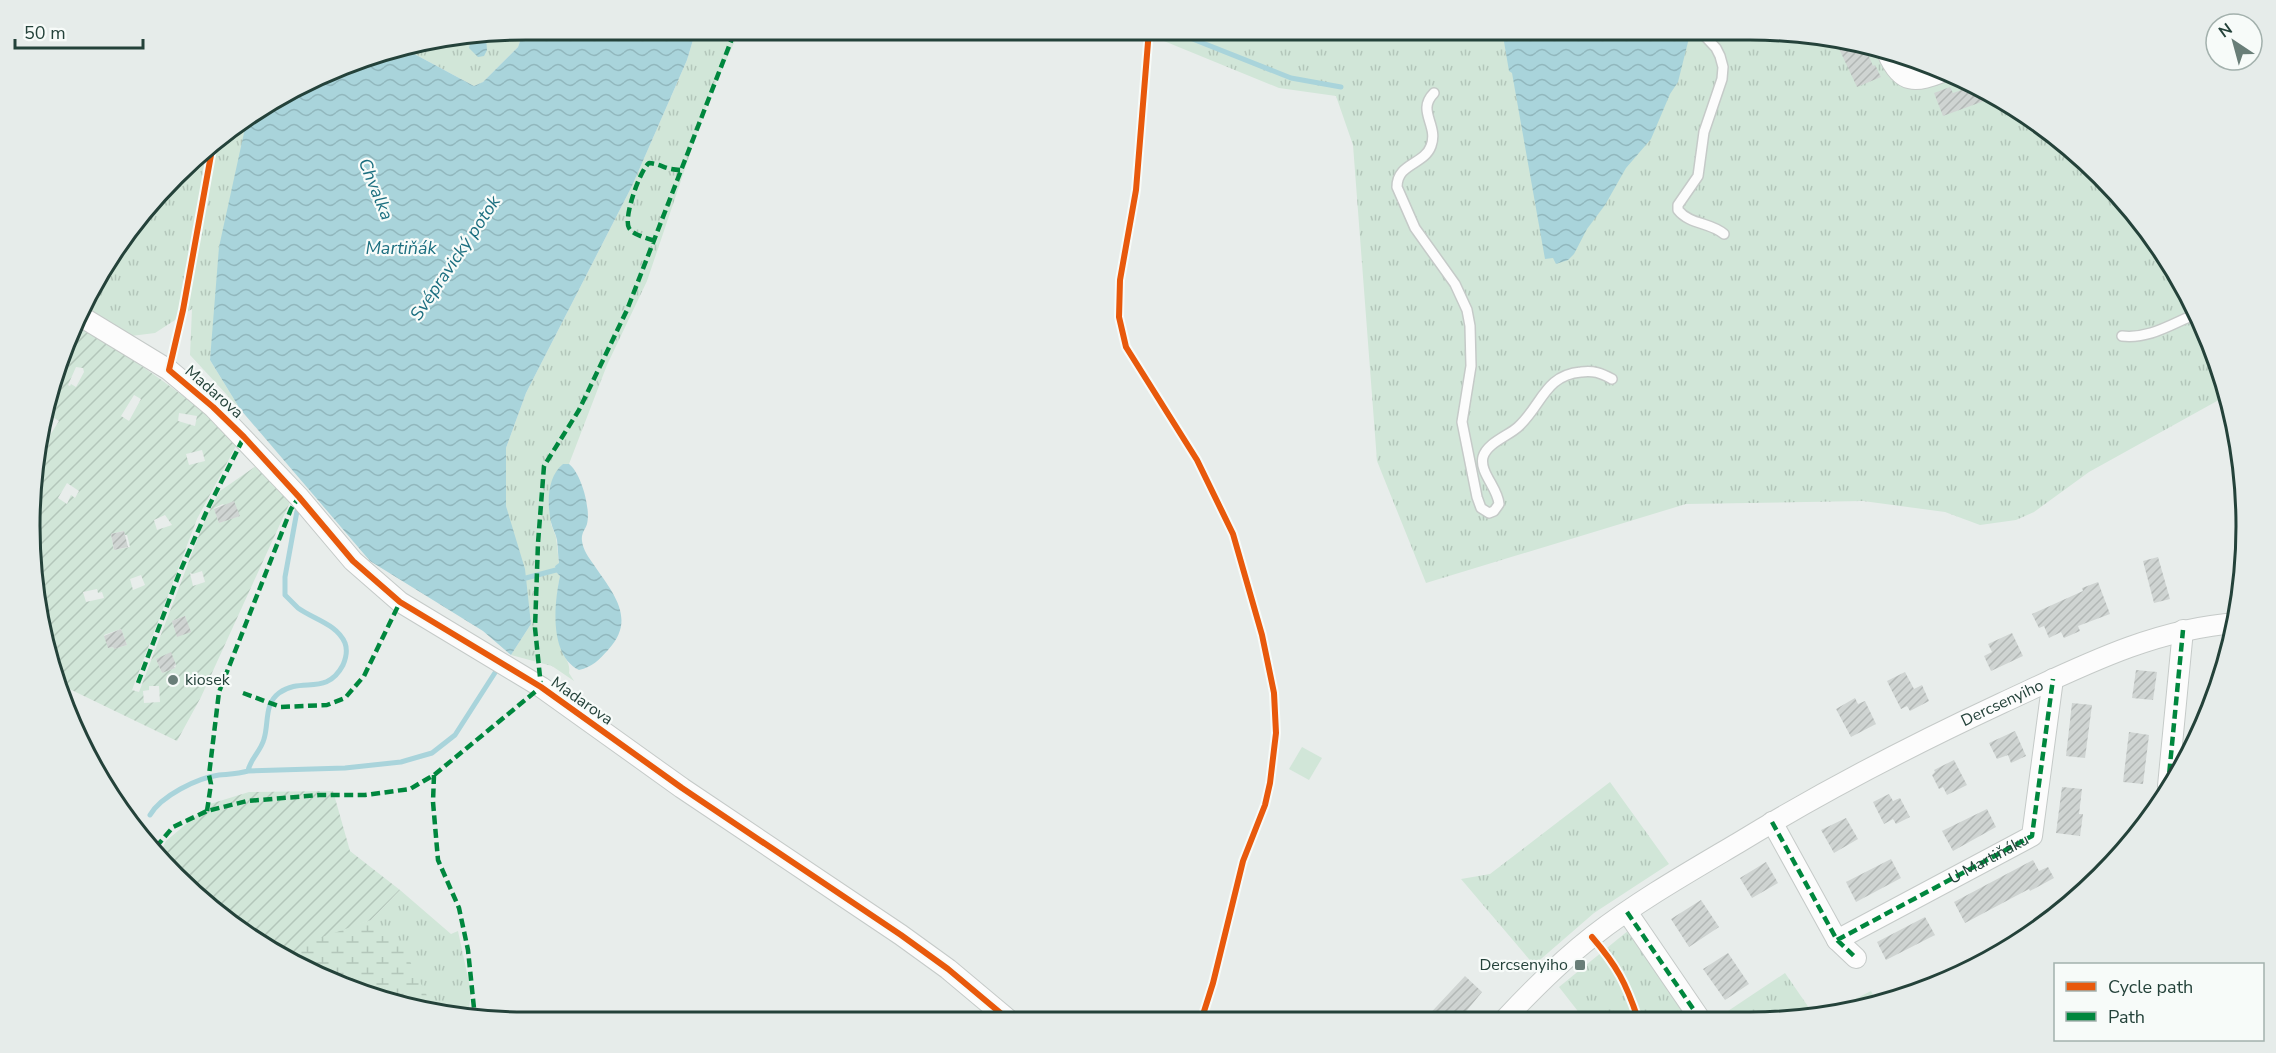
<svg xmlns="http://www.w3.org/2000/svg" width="2276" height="1053" font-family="'Nunito Sans',sans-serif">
<defs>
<pattern id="grass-tufts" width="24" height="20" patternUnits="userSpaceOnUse" patternTransform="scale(1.5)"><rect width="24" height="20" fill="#d1e6d8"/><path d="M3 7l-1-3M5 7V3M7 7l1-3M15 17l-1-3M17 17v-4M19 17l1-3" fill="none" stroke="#b3c6ba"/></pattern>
<pattern id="wetland-marsh" width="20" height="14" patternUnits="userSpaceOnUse" patternTransform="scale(1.5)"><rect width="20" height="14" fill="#d1e6d8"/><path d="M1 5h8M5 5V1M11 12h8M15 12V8" fill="none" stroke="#b3c6ba"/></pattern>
<pattern id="garden-furrows" width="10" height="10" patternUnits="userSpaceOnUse" patternTransform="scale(1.5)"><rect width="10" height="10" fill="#d1e6d8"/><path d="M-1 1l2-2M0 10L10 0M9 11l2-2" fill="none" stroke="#b3c6ba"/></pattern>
<pattern id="water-waves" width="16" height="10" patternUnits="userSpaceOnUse" patternTransform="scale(1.5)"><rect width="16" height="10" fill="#a9d4db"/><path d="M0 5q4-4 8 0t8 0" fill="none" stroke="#91b7bd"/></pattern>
<pattern id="building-hatch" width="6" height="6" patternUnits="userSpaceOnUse" patternTransform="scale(1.5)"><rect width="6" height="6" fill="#cfd4d2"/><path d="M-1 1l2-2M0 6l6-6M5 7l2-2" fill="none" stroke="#b2b7b5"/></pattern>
</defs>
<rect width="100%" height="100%" fill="#e8edeb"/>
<!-- grass -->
<path fill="url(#grass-tufts)" d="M524,30L518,47L483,82L474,86L407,50Z
M696,30H740L709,98L647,281L607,365L569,464H563L551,524L556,537L559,564L555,566L556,572L560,576C555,600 555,624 561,647C563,657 571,662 569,673L574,681L552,666L511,655L531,624L506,506V448L526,393L632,186L687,60Z
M1137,30H1750L1846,39L1939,68L2025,113L2100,175L2162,250L2208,336L2226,396L2089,472L2034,512L2016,520L1980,525L1945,512L1863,501L1686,504L1426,583L1377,461L1353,145L1336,96L1279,88Z
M247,119L215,320L210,360L240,409L190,355L192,309L155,333L131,336L85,309L97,278L199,153Z
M1610,782L1669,864L1594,913L1534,965L1461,879L1490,874Z
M400,890L451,934L458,931L471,992L468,1017L429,1013L337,985L293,958L312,939L371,920Z
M1629,930L1691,1019H1584L1559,987Z
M1785,973L1816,1018L1703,1019L1712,1013L1716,1019Z
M1871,991L1877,1002L1820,1017Z"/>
<!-- wetland -->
<path fill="url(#wetland-marsh)" d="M371,920L403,947L429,1000L430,1013L337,985L294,959L309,941Z"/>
<!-- garden -->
<path fill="url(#garden-furrows)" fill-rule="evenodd" d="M84,329C139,363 191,398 238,442L197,519L132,690L139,692L204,522L220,491L259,464L291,500L201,697L177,741L55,682L34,592L39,430L64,365ZM76,367L83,368L84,372L76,387L71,384L70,386L68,385ZM134,395L141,399L129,421L121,416ZM179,413L197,416L195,426L178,421ZM51,416L59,421L47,440L40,435ZM202,450L205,461L189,465L186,454ZM67,483L79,491L75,498L71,495L67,504L58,498ZM223,504L224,505L239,516L219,523L214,508ZM165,515L172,525L157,530L154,520ZM123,531L125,535H127L130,547L114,550L111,534ZM202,571L205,582L193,586L190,573L193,574ZM141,575L145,585L133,590L130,579ZM97,589L98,593L102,592L104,598L86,602L83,592ZM185,616L190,631L177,636L172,621ZM121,629L127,645L114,649L113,647L109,648L104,635ZM156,659L175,663L176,665L175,668L162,673ZM149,686H159L160,702L144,703L143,691L149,690Z
M333,791L350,851L400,890L371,920L311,941L293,958L199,900L160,852L166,841L210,804L249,792Z"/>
<!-- pitch -->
<path fill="#d1e6d8" d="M1302,747L1322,758L1309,780L1289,769Z"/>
<!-- water -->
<path fill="url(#water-waves)" d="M524,30H696L687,60L632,186L526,393L506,448V506L525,569L531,624L511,655L483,631L370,561L240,409L210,360L219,247L247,119L279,96L367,56L407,50L474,86L483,82L518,47Z
M1502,30H1691L1678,82L1670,94L1651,139L1626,168L1605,205L1587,229L1574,254L1568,260L1556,264L1553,258L1545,259L1512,73L1509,71Z
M486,37L487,50L484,56L478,57L469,48L471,39Z
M563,464H569C581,473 591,508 587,524C585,530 581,533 582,541C583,550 589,558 594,565C613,593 637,619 608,650C599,660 592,667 579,670C549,655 554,604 560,576L556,572L555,566L559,563C558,556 558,548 557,540C556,534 552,528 551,522C547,503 547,477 563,464Z"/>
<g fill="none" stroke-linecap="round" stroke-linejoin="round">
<!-- stream -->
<path stroke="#a9d4db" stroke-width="5" d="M1170,30L1291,78L1341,87
M526,578L556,570
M248,771L345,768L401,762L432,753L455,735L498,668
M150,815C161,796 197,778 219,775C229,774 238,774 248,771C250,759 261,751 264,739C269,723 264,704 279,693C302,676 326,697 343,665C346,658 348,651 345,643C337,624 313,619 298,608C294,604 289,599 285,595V577L297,511"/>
</g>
<!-- building -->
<path fill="url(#building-hatch)" d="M1834,38L1864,45L1873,66L1875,65L1881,77L1857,87Z
M1973,86L1995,97L1943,116L1934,93L1950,87L1953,93Z
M234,501L240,516L219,523L214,509Z
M124,531L128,547L114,550L111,534Z
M2158,557L2170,599L2154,603L2143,561Z
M2098,582L2110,614L2078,626L2080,631L2064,638L2061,632L2049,638L2044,626L2039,628L2032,614L2083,591L2082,588Z
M185,616L191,632L177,637L172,621Z
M121,629L127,645L114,649L113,647L108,648L104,636Z
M2012,633L2023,656L1991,671L1984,656L1992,652L1988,644Z
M171,652L176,665L174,666L175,668L162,673L156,659Z
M2136,670L2157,672L2153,700L2132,698Z
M1905,672L1914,689L1922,685L1929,701L1910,711L1907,706L1901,709L1887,681Z
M1855,698L1858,704L1865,701L1876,724L1851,737L1836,709Z
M2072,703L2092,705L2085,758L2066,756Z
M2015,731L2026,756L2011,763L2008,755L1997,759L1989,743Z
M2129,732L2149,735L2143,784L2123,782Z
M1954,760L1967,785L1947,795L1943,787L1939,789L1932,775L1935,772L1934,770Z
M2062,787L2082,789L2079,814H2083L2080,836L2056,833Z
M1889,794L1893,801L1900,798L1910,817L1896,824L1893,819L1884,824L1873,802Z
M1987,809L1996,827L1953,851L1942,831Z
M1846,818L1858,839L1834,853L1821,830Z
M1891,859L1901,878L1856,902L1846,882Z
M2033,860L2039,871L2048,867L2054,878L2030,891L2029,889L1965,923L1954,902Z
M1766,862L1778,883L1752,898L1740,878Z
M1701,900L1719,927L1689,947L1671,919Z
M1925,917L1935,935L1886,960L1877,942Z
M1728,953L1749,984L1725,1000L1703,969Z
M1465,976L1482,992L1459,1020H1424Z"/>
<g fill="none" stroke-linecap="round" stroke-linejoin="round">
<defs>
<path id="lane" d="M1699,30L1716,48L1720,56L1723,67L1722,79L1704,132L1698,176L1678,205V210C1690,225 1710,222 1724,234
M1434,93C1416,111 1439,125 1431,146C1424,165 1397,163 1397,187L1415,228L1455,284L1467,310L1470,326L1471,366L1462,422L1477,497L1481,508L1489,513L1494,511L1499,504C1498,488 1479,472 1483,457C1487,443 1508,436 1518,427C1542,405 1545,375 1581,372C1593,370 1601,373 1612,379
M2122,336C2150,339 2171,324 2196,314"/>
<g id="street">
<path d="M1887,52C1901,85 1915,83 1945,71"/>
<path d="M82,317L169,370L213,407L299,497L353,561L400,602L541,687L682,788L901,935L948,969L1010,1021"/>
<path d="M2168,786L2183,630"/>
<path d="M1772,822L1837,940L1856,958"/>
<path d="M1627,912L1698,1016"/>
<path id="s1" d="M1837,940L2032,836L2053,679"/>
<path id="s2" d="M1504,1020C1532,990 1561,961 1593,936C1638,901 1689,872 1738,843C1823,791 1912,745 2002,703C2078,668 2152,629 2237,623"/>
</g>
</defs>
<!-- lane casing -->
<use href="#lane" stroke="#c5cac8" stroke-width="12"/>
<!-- street casing -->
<use href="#street" stroke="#c5cac8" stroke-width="22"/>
<!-- lane -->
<use href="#lane" stroke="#fcfcfc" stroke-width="9"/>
<!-- street -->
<use href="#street" stroke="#fcfcfc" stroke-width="20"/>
<!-- quiet -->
<path stroke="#00873e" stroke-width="4.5" stroke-dasharray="9 4.5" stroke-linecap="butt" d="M654,241C647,238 633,235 629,228C623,218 640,170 649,163C662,164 665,170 681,170
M138,683L179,574L209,506L244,437
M243,693L281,707L327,705L345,698L364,676L400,602
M434,775L433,802L438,860L459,908L468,950L475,1018
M2168,786L2183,630
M207,811L211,784L209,775L219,692L291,509L299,497
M1772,822L1837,940L1856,958
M156,847L173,827L207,811L247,801L319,795H365L410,789L434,775L541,687L535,628L538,543L544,466L579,410L627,310L733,36L738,30
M1627,912L1698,1016
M1837,940L2032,836L2053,679"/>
<defs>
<path id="cycleway" d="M1149,30L1136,190L1120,280L1119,317L1126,347L1197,460L1233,534L1262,635L1274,693L1276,733L1270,783L1265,805L1243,861L1213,983L1201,1021
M213,144L183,310L169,370L213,407L244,437L299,497L353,561L400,602L541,687L682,788L901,935L948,969L1010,1021
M1592,937C1617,966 1626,983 1638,1019"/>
</defs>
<!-- cycleway casing -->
<use href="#cycleway" stroke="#f7fbf9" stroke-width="10"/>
<!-- cycleway -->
<use href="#cycleway" stroke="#e8590c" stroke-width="6"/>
</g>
<!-- markers -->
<g fill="#697e78" stroke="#f7fbf9" stroke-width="2">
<circle cx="173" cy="680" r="6"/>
<rect x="1574" y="959" width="12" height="12" rx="3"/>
</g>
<g text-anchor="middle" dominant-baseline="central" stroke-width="4.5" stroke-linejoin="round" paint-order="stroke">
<!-- street labels -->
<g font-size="16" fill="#24423a" stroke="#f7fbf9">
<text transform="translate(214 392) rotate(41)">Madarova</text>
<text transform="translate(582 701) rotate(35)">Madarova</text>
<text stroke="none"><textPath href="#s2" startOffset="594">Dercsenyiho</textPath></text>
<text stroke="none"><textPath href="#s1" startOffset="172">U Martiňáku</textPath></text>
</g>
<!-- poi labels -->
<g font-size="16" fill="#24423a" stroke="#f7fbf9" text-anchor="start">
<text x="185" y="680">kiosek</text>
<text x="1568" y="965" text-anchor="end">Dercsenyiho</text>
</g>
<!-- water labels -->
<g font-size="18" font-style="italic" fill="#1c6f80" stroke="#f7fbf9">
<text transform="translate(376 189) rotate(68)">Chvalka</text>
<text x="401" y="248">Martiňák</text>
<text transform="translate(455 258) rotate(-56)">Svépravický potok</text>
</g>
</g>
<!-- crop -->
<path d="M0 0H2276V1053H0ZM526 40H1750A486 486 0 0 1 2236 526V526A486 486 0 0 1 1750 1012H526A486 486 0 0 1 40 526V526A486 486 0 0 1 526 40Z" fill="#e6ecea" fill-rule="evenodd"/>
<path fill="none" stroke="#24423a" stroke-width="3" d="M526 40H1750A486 486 0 0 1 2236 526V526A486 486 0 0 1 1750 1012H526A486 486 0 0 1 40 526V526A486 486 0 0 1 526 40Z"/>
<!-- legend -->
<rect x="2054" y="963" width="210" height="78" fill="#f7fbf9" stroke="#a3b1ad" stroke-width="1.5"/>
<rect x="2066" y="982" width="30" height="9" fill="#e8590c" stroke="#a3b1ad" stroke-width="1.5"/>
<text x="2108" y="993" font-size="18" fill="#24423a">Cycle path</text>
<rect x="2066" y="1012" width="30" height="9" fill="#00873e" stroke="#a3b1ad" stroke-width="1.5"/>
<text x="2108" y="1023" font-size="18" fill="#24423a">Path</text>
<!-- north arrow -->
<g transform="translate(2234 42) rotate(324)"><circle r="28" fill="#f7fbf9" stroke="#a3b1ad" stroke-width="1.5"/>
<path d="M0-4.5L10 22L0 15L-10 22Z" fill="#697e78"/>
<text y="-9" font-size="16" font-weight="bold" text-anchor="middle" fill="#24423a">N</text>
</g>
<!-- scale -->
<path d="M15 39v9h128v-9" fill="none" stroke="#24423a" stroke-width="3"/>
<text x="24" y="39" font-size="18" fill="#24423a" stroke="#f7fbf9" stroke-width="4.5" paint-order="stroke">50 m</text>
</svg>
